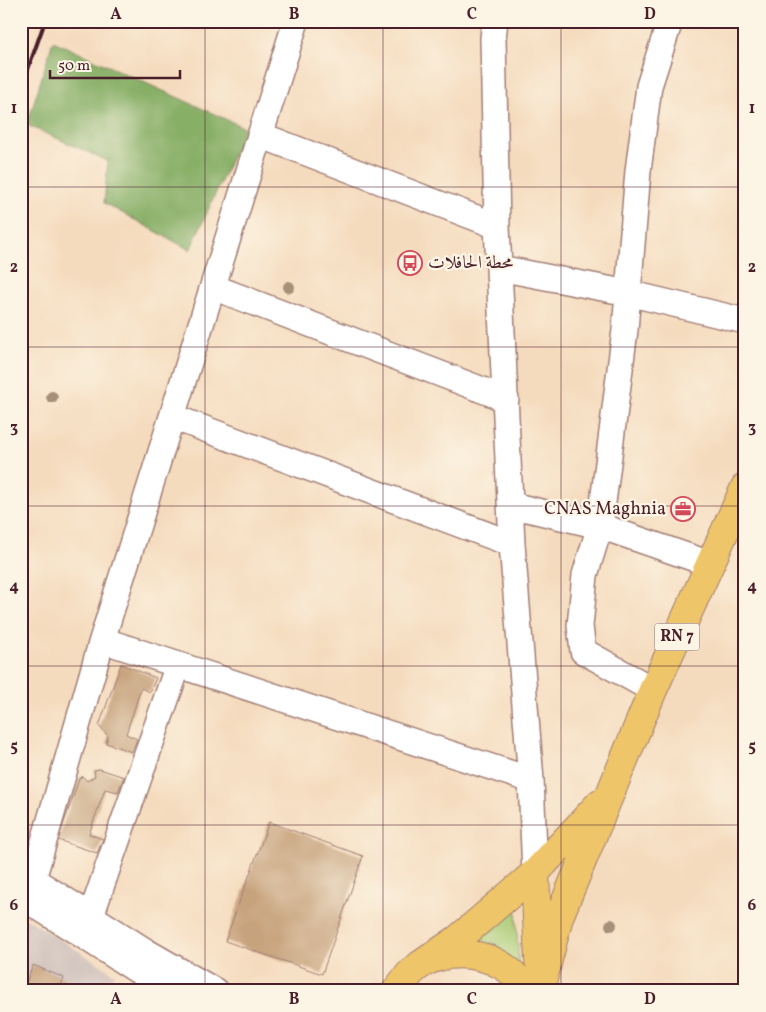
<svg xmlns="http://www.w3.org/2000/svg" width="766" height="1012" font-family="Vollkorn,Amiri,serif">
<rect width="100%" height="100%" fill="#fcf5e5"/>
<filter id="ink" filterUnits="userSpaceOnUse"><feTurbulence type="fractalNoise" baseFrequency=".02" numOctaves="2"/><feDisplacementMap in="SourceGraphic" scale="10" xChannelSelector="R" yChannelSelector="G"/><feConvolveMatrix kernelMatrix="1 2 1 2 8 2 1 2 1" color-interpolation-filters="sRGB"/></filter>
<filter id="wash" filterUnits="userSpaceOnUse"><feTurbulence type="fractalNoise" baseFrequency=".0096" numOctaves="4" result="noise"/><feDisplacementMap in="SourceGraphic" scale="20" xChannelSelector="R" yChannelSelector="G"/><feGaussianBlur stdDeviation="1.12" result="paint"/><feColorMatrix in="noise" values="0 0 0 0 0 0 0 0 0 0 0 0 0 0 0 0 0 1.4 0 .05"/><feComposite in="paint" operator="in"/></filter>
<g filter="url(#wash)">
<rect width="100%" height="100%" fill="#f5dbbe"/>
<!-- industrial -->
<path fill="#cfc0bb" d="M21,915L115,974L107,987L112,991H21Z"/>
<!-- green -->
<path fill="#aacb74" stroke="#7a7550" d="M516,909L519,971L470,947Z
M457,983L474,985L487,991H424L437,985Z"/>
<!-- forest -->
<path fill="#87af66" stroke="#686748" d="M53,41L245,128L190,250L104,203L108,161L27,125Z"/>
<g id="blocks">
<!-- building -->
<path fill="#c7a37d" d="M121,664L156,678L150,692L141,688L126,734L137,739L132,752L106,743L108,736L99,726Z
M100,769L124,777L118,792L105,789L89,834L103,839L97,853L58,840L79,779L82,776L87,781L95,776L94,770Z
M269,822L363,856L322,974L225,941Z
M33,965L64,978L59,991H23Z"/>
</g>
</g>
<g filter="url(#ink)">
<use href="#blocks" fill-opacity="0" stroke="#a07d74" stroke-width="1"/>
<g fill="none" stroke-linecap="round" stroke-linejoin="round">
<defs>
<path id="minor" d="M495,21L493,38L497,226L512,544L531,780L535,873
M260,135L497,226
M499,268L628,293L745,321
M213,287L506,399
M173,417L512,544
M511,505L600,526L710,564
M102,640L531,780
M653,690L583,651L580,626L585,575L600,526L625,330L638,171L649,86L670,21
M21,876L34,880L147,952L215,991
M21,896L135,969L175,991
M27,900L102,640L296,21
M91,916L178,665"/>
<path id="major" d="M535,873L539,961
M420,965L458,939L535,873L600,803
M396,991C403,981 410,972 420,965C454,944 507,954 526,991
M540,991L559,917L653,690L745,487"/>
</defs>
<!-- minor casing -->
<use href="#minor" stroke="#a07d74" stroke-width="28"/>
<!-- major casing -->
<use href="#major" stroke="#a07d74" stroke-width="30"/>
<!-- minor -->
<use href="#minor" stroke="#fff" stroke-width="25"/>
<!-- major -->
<use href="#major" stroke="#eec569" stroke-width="28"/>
<!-- rail -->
<path stroke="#4a1f2b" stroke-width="4" d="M21,89L45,21"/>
</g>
<!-- trees -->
<g fill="#a79079">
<circle cx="289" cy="287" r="6"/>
<circle cx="52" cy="397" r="6"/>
<circle cx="611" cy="925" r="6"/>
</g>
</g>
<!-- grid -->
<path fill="none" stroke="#4a1f2b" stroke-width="1" stroke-opacity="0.55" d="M205,21V991M383,21V991M561,21V991M21,187H745M21,347H745M21,506H745M21,666H745M21,825H745"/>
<!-- icons -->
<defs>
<symbol id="bus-ring" viewBox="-11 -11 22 22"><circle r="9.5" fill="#fcf5e5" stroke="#d1495b" stroke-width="1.5"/><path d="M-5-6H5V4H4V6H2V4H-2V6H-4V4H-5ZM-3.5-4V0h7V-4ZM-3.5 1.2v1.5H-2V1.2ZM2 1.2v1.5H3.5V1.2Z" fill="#d1495b"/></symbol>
<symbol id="office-ring" viewBox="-11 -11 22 22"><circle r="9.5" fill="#fcf5e5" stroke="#d1495b" stroke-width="1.5"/><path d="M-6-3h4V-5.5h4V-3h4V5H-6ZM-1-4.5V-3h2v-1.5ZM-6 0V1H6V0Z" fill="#d1495b"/></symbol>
</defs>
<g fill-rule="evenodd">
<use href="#bus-ring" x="396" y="249" width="28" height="28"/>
<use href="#office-ring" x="669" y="495" width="28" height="28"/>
</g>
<g text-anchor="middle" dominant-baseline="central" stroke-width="4.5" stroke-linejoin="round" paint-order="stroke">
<!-- shield labels -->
<rect fill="#fcf5e5" stroke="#7f5f63" stroke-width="1" x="654.5" y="623.5" width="45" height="27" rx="4"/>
<g font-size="16" font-weight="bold" fill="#4a1f2b">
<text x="677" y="637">RN 7</text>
</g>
<!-- poi labels -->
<g font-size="18" fill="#4a1f2b" stroke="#fcf5e5" text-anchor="start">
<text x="428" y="263">محطة الحافلات</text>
<text x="666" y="509" text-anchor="end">CNAS Maghnia</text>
</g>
</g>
<!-- margin -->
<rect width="766" height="1012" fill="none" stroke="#fcf5e5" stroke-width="55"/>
<!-- scale -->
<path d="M50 70v8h130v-8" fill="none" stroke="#4a1f2b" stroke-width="2.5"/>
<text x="58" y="70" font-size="15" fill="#4a1f2b" stroke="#fcf5e5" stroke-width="4" paint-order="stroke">50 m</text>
<rect x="28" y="28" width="710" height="956" fill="none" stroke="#4a1f2b" stroke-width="2"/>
<g font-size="16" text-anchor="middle" font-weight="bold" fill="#4a1f2b">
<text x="116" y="19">A</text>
<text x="294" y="19">B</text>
<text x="472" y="19">C</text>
<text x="650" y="19">D</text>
<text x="14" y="113">1</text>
<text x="752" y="113">1</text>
<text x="14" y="272">2</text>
<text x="752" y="272">2</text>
<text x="14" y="432">3</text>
<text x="752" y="432">3</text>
<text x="14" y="591">4</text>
<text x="752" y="591">4</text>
<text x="14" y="751">5</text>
<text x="752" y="751">5</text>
<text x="14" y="910">6</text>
<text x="752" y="910">6</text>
<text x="116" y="1004">A</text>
<text x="294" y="1004">B</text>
<text x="472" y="1004">C</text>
<text x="650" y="1004">D</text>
</g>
</svg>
